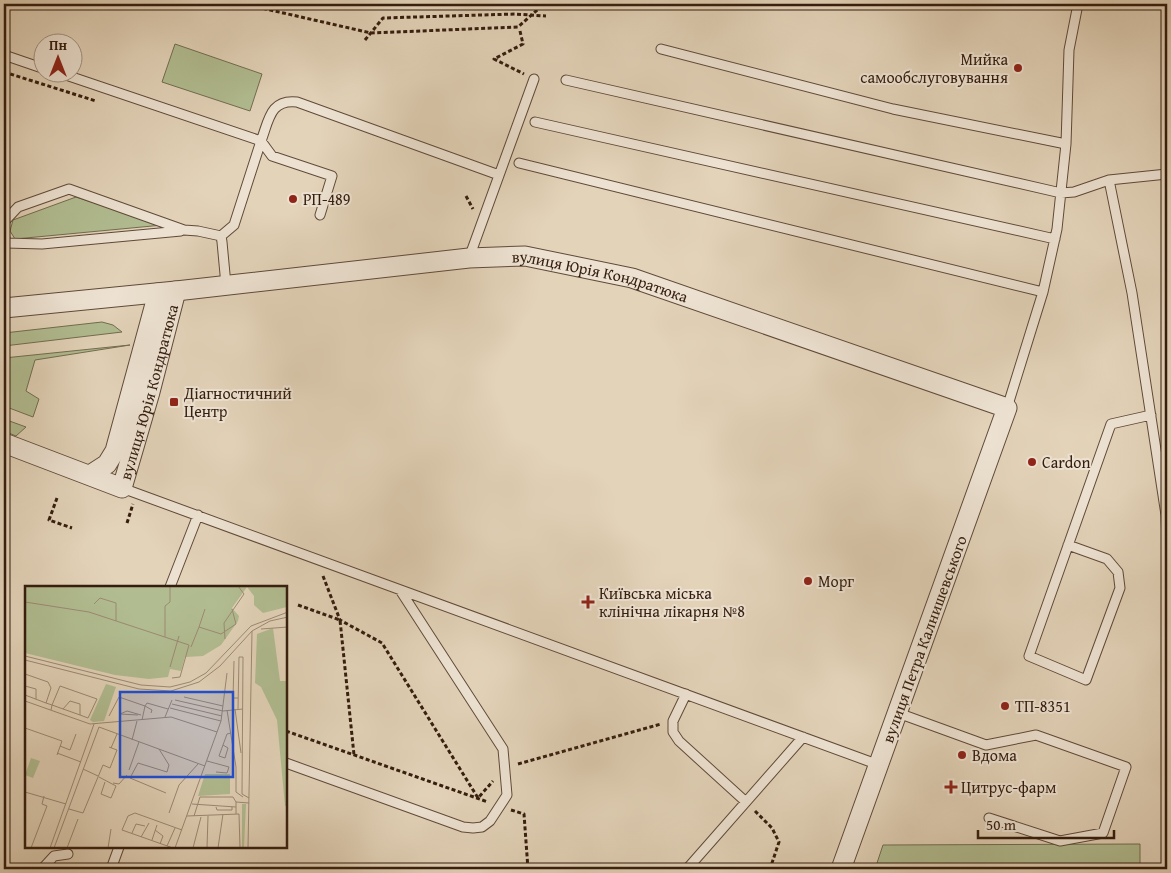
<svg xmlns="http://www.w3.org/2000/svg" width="1171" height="873" font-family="'Gentium Book Plus',serif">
<rect width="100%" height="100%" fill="#e3d3b9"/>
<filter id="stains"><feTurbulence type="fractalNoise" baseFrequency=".004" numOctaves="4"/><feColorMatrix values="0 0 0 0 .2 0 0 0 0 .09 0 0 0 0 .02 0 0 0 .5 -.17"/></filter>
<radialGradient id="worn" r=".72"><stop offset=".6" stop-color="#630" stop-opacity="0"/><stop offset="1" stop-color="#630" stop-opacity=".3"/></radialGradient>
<!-- green -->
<path fill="#b1bd91" stroke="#726d50" d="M175,44L262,74L250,111L162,82Z
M76,197L163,225L15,239L10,231L13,220Z
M102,322L113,325L122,332L4,346V333Z
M130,345L35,360L26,391L39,399L33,417L4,406V358Z
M4,419L26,427L16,436L4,431Z
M1140,844V869H875L883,845Z"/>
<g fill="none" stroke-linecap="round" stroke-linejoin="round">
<defs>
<path id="lane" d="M661,49L893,109L1066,144
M4,55L42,68
M57,72L261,141L234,225L221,236
M566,80L1061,193L1074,192L1109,180L1167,174
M535,122L1055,239
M519,163L1043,292
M1109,180L1132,293L1166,515L1167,543
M320,215L332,176L272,156L261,141C269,120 270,99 297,102L499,175
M4,222L18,207L69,189L184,230L198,231L221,236
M4,234L6,243L42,244L181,231
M221,236L222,242L226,285
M469,258L534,79
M1007,408L1043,292L1057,229L1066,144L1069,50L1078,4
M122,488L879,765
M1068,545L1107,559L1118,572L1120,588L1086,680L1029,656L1111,424L1151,415
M170,587L198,515
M686,694L673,721V732L679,741L746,802
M898,713L986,745L1036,735L1126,767L1103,833L1060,841L989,818
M286,763L463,827L473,828L482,827L490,821L507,795L503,749L400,590
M42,869L54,856L68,854
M111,869L119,847
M687,869L803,737"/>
<g id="street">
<path id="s1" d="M4,308L176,291L469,258L525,256L632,278L1007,408L841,869"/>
<path id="s2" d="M4,443L122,488L150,392L176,291"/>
<path d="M90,475L107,464L115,451L158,293"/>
</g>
</defs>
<!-- lane casing -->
<use href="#lane" stroke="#604a39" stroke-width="11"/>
<!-- street casing -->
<use href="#street" stroke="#604a39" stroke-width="21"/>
<!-- path -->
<path stroke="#341d0e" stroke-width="3" stroke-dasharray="4 2.5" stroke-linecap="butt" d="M244,4L371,33L518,27L544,4
M520,31L523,44L494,59L524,74
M365,40L383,18L515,14L546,16
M4,72L96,101
M466,196L473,209
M57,498L49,520L72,528
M127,523L133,504
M323,576L340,620L382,643L478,798L493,781
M298,605L340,620L354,755
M286,731L488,802
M518,764L661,724
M511,810L524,814L528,869
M755,811L772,828L779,842L770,869"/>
<!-- lane -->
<use href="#lane" stroke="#ede2d2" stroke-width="9"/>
<!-- street -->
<use href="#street" stroke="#ede2d2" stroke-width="19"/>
</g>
<!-- markers -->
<g fill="#8f2418" stroke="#ede2d2" stroke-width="2">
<circle cx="1018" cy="68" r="5"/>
<circle cx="293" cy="199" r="5"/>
<rect x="169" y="397" width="10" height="10" rx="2.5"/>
<circle cx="1032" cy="462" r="5"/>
<circle cx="808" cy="581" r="5"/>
<path d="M585.5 594.5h5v5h5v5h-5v5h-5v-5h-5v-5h5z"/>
<circle cx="1005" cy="706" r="5"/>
<circle cx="962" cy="755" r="5"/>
<path d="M948.5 779.5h5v5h5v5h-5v5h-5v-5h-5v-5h5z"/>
</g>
<g text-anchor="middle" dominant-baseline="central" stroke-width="4" stroke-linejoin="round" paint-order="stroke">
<!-- poi labels -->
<g font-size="16" fill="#341d0e" stroke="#ede2d2" text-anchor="start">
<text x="1008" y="59" text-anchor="end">Мийка<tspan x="1008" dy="18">самообслуговування</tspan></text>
<text x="303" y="199">РП-489</text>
<text x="184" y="393">Діагностичний<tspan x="184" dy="18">Центр</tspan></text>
<text x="1042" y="462">Cardon</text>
<text x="818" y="581">Морг</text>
<text x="599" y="593">Київська міська<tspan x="599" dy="18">клінічна лікарня №8</tspan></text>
<text x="1015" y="706">ТП-8351</text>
<text x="972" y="755">Вдома</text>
<text x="961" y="787">Цитрус-фарм</text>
</g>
<!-- street labels -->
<g font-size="16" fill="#341d0e" stroke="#ede2d2">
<text stroke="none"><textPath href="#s1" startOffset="601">вулиця Юрія Кондратюка</textPath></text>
<text stroke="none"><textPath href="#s2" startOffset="226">вулиця Юрія Кондратюка</textPath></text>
<text transform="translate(924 639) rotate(-70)">вулиця Петра Калнишевського</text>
</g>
</g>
<!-- overview -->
<g transform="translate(25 586)">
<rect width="262" height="262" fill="#e3d3b9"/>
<path d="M0,0H262V21L238,27L229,19V10L222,1L207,22L214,30L213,35L196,59L178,70L160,71L156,85L145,83L143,91L124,93L90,89L0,67ZM248,42L255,95H262V220H260L252,134L236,101L230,97L232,48ZM81,98L91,101L79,135L68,136L65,134ZM6,172L15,175L8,192L0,189ZM180,188H205V208L173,210ZM217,218H221L219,261H217Z" fill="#b1bd91"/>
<path fill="none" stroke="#9d8a75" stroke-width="1" d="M0,16L64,26L164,59L155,91L147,92M69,18L75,12L91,17V35M174,41L180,23M236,43L263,41M140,51V20L145,16V0M200,53L199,37L219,8L213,0M166,61L174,41L196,48L211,38L207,23M0,70L116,99L145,101L165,96L181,87L226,40L263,26M0,74L114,103L146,105L174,96L195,80L227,45L245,35L263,31M209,75L208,112H213M145,81L154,50M0,88L23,96L26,102L21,117M0,100L11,103V113M0,109L21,117L27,119L55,129L63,132L72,113L35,100L27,119L26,124M159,111L198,120M150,114L198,125L218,123M0,115L65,138L146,131L192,146M147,118L197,130M145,122L196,135M38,123L45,115L55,118V129M210,123L216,167M213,123L214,71H218L217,208L224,212M202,124L211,181V206L218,211M126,127L127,124L120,120L122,117L143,123M113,129L95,128L102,125L116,129M84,130L94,111L120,120L117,134M140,131L147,114M74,141L180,180M0,142L37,155L32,169M107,154L112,135M198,159L203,162L200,172L194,170L202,148L206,147M35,160L45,164L51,148M86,162L92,148M134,163L144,179L142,186L113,177L105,192L141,207M32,167L56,176M182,175L204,181L202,187L191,186M58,183L73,190M104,184L114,156M74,191L91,200L86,212L76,208L80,196M88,197L94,198L102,189M0,206L41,218M167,218L211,221M191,221L192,224H207V221M44,223L58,227L78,179L85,182L92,164L84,161M144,227L154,199L173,178M211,228V216L224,217M162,230L214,228L215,262M169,230L175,211H208L211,216M130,244L138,250L135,258M107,247L111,238L120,240M116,251L124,237M127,254L132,239M142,260L150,242M6,262L22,220L17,218L19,210M25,262L69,138M29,262L74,141M42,262L53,233M83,262L86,243M148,262L97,244L103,230L110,227L157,244M150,262L196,135L202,87M168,262L176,231M182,262L183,230M193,262L198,228M193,262H223M223,262L227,45"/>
<path fill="#1d4ed8" fill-opacity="0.15" stroke="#1d4ed8" stroke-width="2.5" d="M95,106H208V191H95Z"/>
<rect width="262" height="262" fill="none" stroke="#341d0e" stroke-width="2.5"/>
</g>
<!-- margin -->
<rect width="1171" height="873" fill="none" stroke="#e3d3b9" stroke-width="20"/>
<rect x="5" y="5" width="1161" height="863" fill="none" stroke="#341d0e" stroke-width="2.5"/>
<rect x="10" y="10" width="1151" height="853" fill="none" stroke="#341d0e"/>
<!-- north arrow -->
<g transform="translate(58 58)"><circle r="24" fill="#ede2d2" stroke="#a39384"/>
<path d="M0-4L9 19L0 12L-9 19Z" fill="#8f2418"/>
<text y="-8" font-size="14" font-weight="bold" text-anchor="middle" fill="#341d0e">Пн</text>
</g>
<!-- scale -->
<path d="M978 830v8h136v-8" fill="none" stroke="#341d0e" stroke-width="2.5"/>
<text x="986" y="830" font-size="15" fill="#341d0e" stroke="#ede2d2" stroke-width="4" paint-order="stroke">50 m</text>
<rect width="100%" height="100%" filter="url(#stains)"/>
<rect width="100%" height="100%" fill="url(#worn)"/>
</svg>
